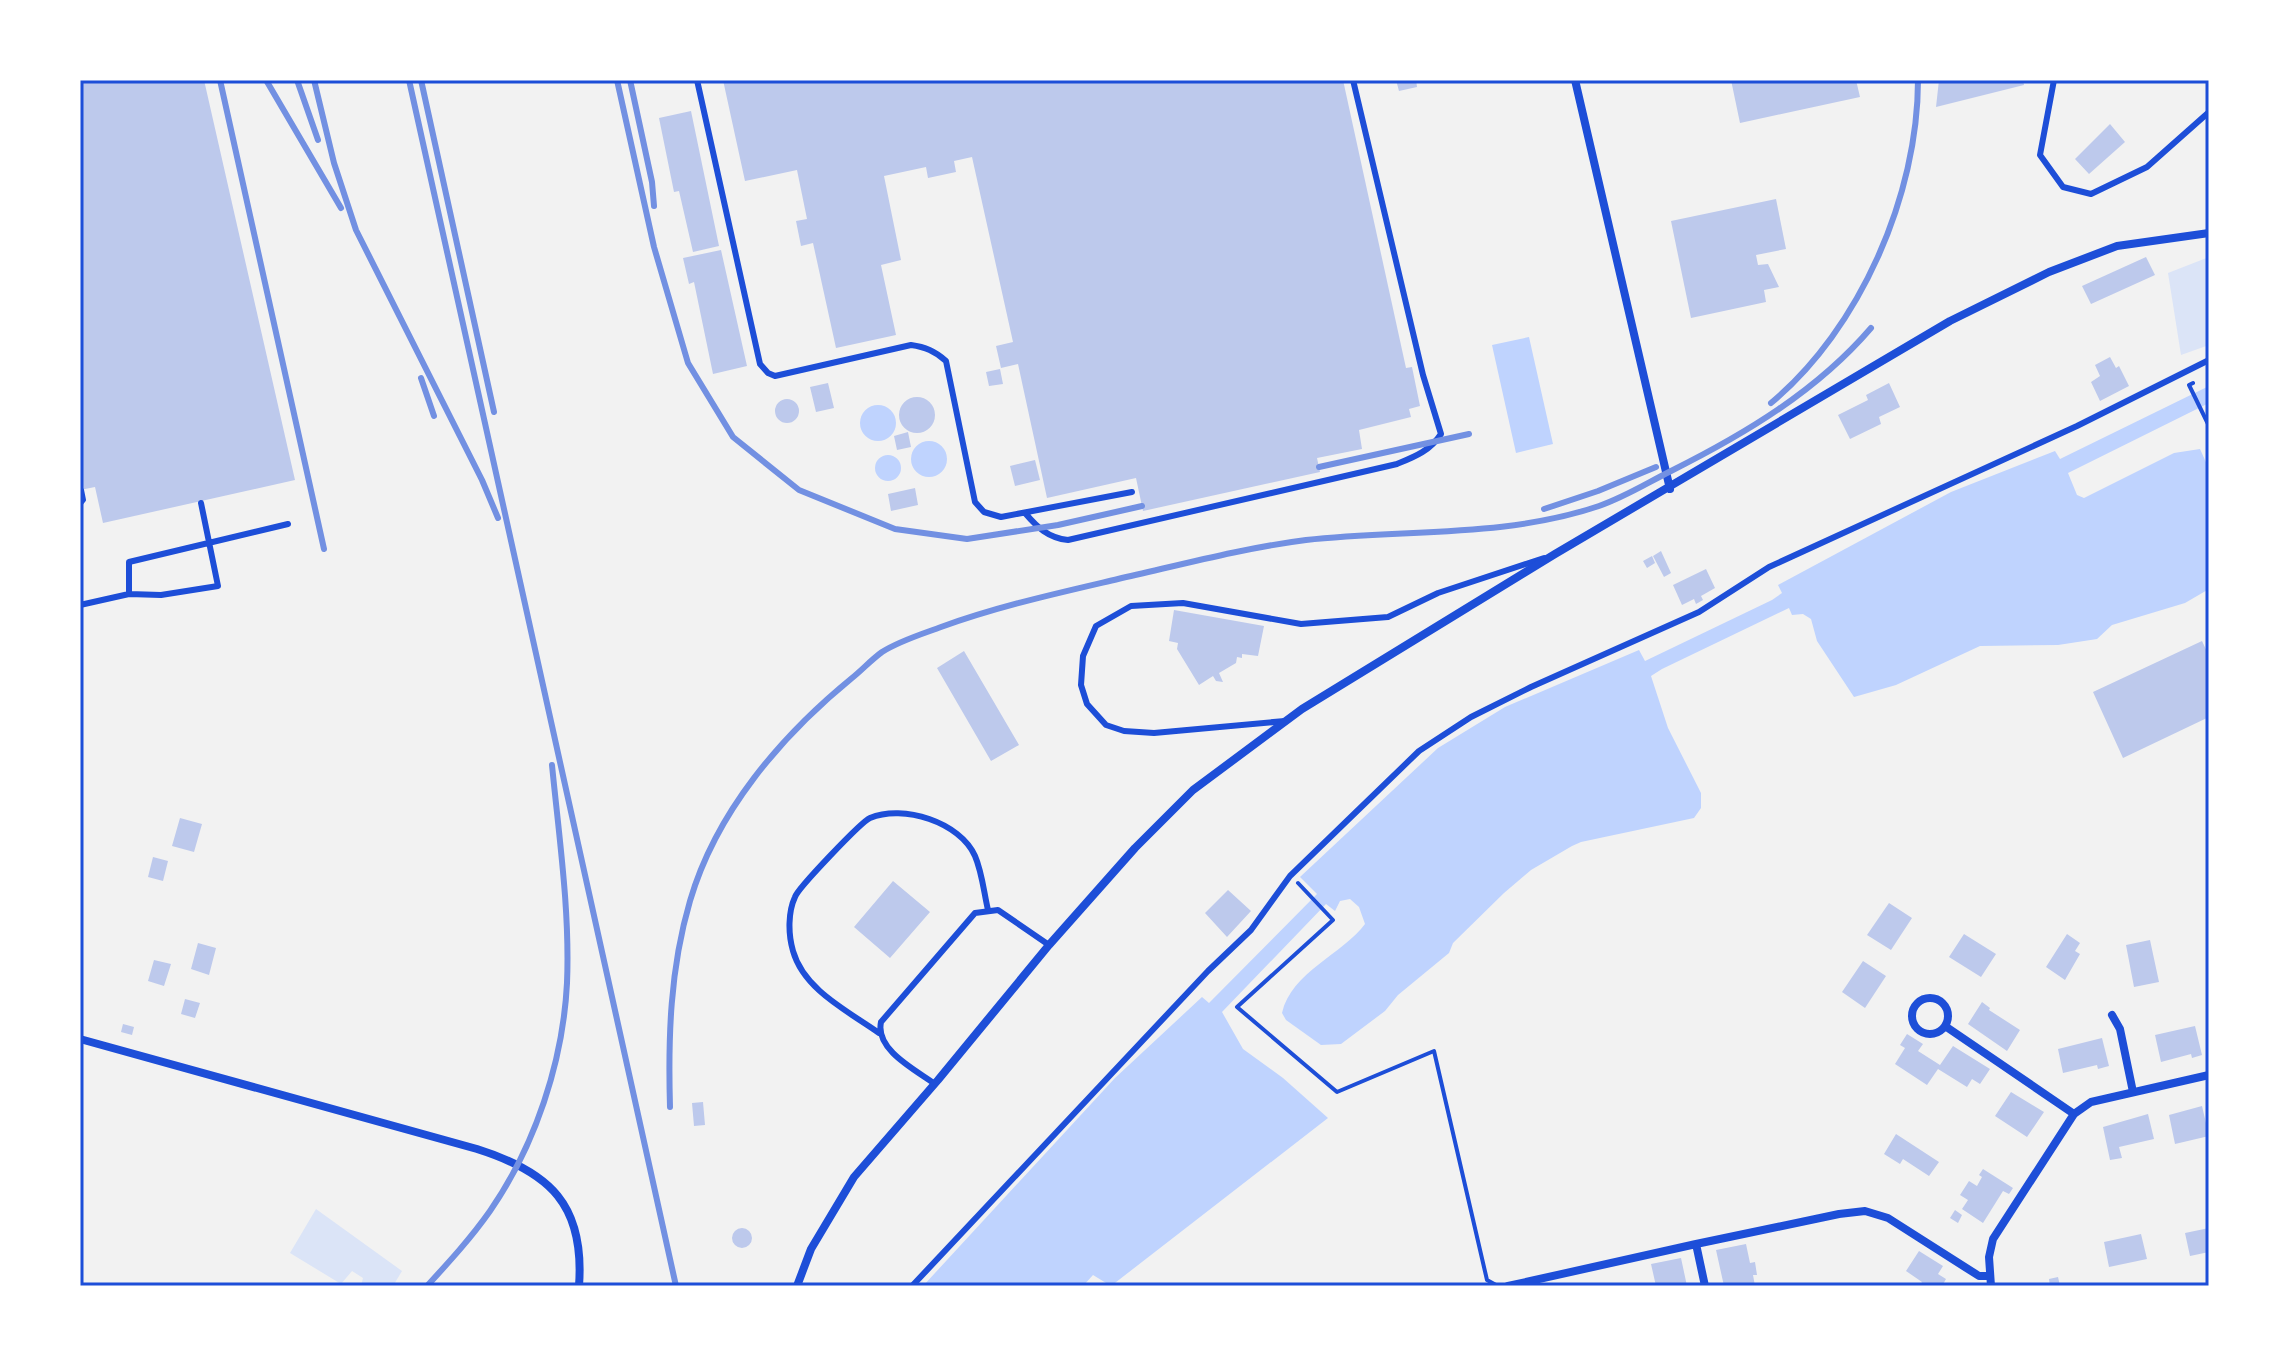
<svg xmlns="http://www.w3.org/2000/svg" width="2289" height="1366" font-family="'PT Serif',serif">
<rect width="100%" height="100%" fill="#f2f2f2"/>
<!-- green -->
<path fill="#dbe4f7" d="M2209,257V345L2181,355L2168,273Z
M316,1209L402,1271L393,1286H361L363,1278L352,1271L341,1284L290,1253Z"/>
<!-- water -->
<path fill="#bfd3fe" d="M1529,337L1553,444L1516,453L1492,345Z
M2209,386V403L2068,473L2077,495L2084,498L2174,453L2200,449L2209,469V589L2185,603L2112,625L2097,639L2058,645L1980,646L1896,685L1854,697L1817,641L1811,619L1803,614L1792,615L1789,608L1662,669L1651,676L1668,728L1701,793V808L1694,818L1581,842L1572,846L1531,870L1504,893L1453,943L1449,953L1398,995L1385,1011L1341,1044L1321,1045L1286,1020L1282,1013C1291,972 1343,954 1365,924L1359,907L1350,899L1340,901L1335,911L1326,904L1222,1012L1243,1049L1283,1078L1328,1118L1111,1286L1093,1275L1083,1286H923L1115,1078L1202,997L1209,1003L1317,894L1300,877L1438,748L1505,707L1639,650L1645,661L1772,600L1782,593L1778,585L1951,492L2055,451L2060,459Z
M860 423a18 18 0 1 1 36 0a18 18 0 1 1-36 0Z
M911 459a18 18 0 1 1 36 0a18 18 0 1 1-36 0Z
M875 468a13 13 0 1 1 26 0a13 13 0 1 1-26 0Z"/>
<!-- building -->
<path fill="#bdc9ec" d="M80,80H204L295,480L103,523L95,487L80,490Z
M723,80H1343L1406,368L1412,367L1420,406L1409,409L1411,417L1359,430L1362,449L1317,458L1320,472L1143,511L1136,478L1047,498L1018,364L1001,368L996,346L1013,342L972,157L954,161L956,172L928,178L926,167L884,176L901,260L881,265L896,335L836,348L813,243L801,246L796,221L807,219L797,170L745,181Z
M1396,80H1416L1417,87L1399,91Z
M1731,80H1856L1860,97L1740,123Z
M1939,80H2023L2024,85L1936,107Z
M691,111L719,246L693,252L679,191L674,192L659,118Z
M2110,124L2125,142L2089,174L2075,159Z
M1776,199L1786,249L1756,255L1758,265L1768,264L1779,287L1764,290L1766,302L1691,318L1671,221Z
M721,250L747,366L713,374L694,282L689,284L683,258Z
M2146,257L2155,275L2091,304L2082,286Z
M2110,357L2116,368L2119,366L2129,386L2100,401L2091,382L2100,376L2095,365Z
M1000,369L1003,384L989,386L986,372Z
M828,383L834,408L816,412L810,387Z
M1889,383L1900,407L1879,417L1881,424L1850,439L1838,415L1868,400L1866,395Z
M899 415a18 18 0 1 1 36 0a18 18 0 1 1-36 0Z
M775 411a12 12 0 1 1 24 0a12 12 0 1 1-24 0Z
M908,432L911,447L897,450L894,436Z
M1035,460L1040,480L1015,486L1010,466Z
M915,488L918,505L891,511L888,494Z
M1661,551L1671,573L1664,577L1653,556Z
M1652,556L1655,563L1647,568L1643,561Z
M1706,569L1715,588L1701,596L1703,600L1696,604L1694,599L1682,605L1673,585Z
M1174,610L1264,626L1258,656L1242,654V658L1237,657L1236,663L1219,673L1223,682L1216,681L1213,676L1199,685L1177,649L1178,643L1169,641Z
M2202,641L2209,656V717L2123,758L2093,692Z
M964,651L1019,745L991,761L937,668Z
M180,818L202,824L194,852L172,846Z
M153,857L168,861L163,881L148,877Z
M893,881L930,912L890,958L854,927Z
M1228,890L1251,911L1227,937L1205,913Z
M1889,903L1912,918L1891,950L1867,935Z
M1964,934L1996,954L1981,977L1949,957Z
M2067,934L2080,943L2075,951L2080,954L2065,980L2046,967Z
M2150,940L2159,982L2134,987L2126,945Z
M198,943L216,948L209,975L191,969Z
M154,960L171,964L164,986L148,981Z
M1863,961L1886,976L1865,1008L1842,992Z
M185,999L200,1003L195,1018L181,1014Z
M1982,1002L1990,1008L1989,1010L2020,1030L2007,1051L1968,1024Z
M123,1024L134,1027L132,1035L121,1032Z
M2195,1026L2202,1055L2192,1058L2191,1054L2161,1062L2155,1035Z
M1907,1034L1923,1044L1918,1051L1940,1065L1953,1046L1990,1069L1980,1084L1972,1079L1967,1087L1938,1069L1927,1085L1895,1064L1905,1048L1900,1045Z
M2102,1038L2109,1066L2098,1069L2097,1065L2063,1073L2058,1049Z
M2011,1092L2044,1112L2027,1137L1995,1116Z
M703,1102L705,1125L694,1126L692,1103Z
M2202,1106L2209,1136L2175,1144L2169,1115Z
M2148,1114L2154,1139L2119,1147L2122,1158L2110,1160L2103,1127Z
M1896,1134L1939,1162L1929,1176L1903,1159L1900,1164L1884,1154Z
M1983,1169L2013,1188L2009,1194L2003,1191L1983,1223L1962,1209L1968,1200L1960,1195L1969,1181L1977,1186L1982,1177L1979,1175Z
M1955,1210L1962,1215L1958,1223L1950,1218Z
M732 1238a10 10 0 1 1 20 0a10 10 0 1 1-20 0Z
M2209,1228V1252L2190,1256L2185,1233Z
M2141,1234L2147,1259L2109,1267L2104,1242Z
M1746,1244L1750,1263L1755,1262L1757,1275H1753L1755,1286H1724L1716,1250Z
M1919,1251L1943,1266L1938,1274L1946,1279L1942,1286H1920L1922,1282L1906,1271Z
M1681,1258L1687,1286H1656L1651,1264Z
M2058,1277L2060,1286H2050L2049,1279Z"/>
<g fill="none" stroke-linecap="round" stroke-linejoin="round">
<!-- path -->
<path stroke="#1d4ed8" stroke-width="4" d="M2193,383L2189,385L2209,426
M80,505L84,500L82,490
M1298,883L1333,920L1237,1007L1337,1092L1434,1051L1487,1280L1496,1285"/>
<!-- service -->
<path stroke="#1d4ed8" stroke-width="6" d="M697,80L760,364L768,373L775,376L911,345C925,347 935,351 946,361L975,502L984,512L1001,517L1132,492
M2054,80L2040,155L2063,187L2091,194L2147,167L2209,112
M1025,513C1037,527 1048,538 1068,540L1397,464C1414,457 1430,451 1441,434L1423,375L1353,80
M129,594V562L288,524
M80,605L129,594L161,595L218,586L201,503
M1285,721L1154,733L1124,731L1106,725L1087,704L1081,685L1083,656L1096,626L1131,606L1183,603L1301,624L1388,617L1438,593L1544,558
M879,1033C848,1011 804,990 793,951C788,934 788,912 795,897C798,888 861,822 870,818C903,804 960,822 975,856C982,872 984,893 988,910
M935,1084C916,1070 875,1050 881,1022L975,913L998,910L1049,945
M912,1286L1208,971L1251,930L1290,876L1354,814L1419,751L1471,717L1531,687L1699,612L1769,567L2077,426L2209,360"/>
<!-- minor -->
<path stroke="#1d4ed8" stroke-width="8" d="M1575,80L1670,489
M1912 1016a18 18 0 1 1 36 0a18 18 0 1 1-36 0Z
M2112,1015L2120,1029L2133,1092
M1945,1026L2074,1114
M80,1039L477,1149C550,1172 585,1205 579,1286
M1696,1244L1839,1214L1865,1211L1888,1218L1979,1276H1989
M797,1286L811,1249L854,1177L938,1080L1049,945L1135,848L1193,790L1302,709L1555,554L1950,321L2049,272L2117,246L2209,233
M1508,1286L1696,1244L1705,1286
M1991,1286L1989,1257L1993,1239L2074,1114L2091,1102L2209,1075"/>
<!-- rail -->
<path stroke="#7290e2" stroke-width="6" d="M220,80L324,549
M266,80L341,208
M297,80L318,140
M314,80L334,163L356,230L482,480L498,518
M409,80L676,1286
M421,80L494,412
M617,80L654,247L688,363L733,437L799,490L895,529L967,539L1058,525L1142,506
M630,80L652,182L654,206
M421,378L434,416
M1771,403C1860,329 1918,195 1918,80
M1319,467L1469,434
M1544,509L1598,491L1656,467
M670,1107C668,1038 670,969 690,901C716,812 781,736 852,678C862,670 871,660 882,652C899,641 922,634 941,627C999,606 1058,593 1118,579C1180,565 1243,548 1306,540C1403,529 1505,538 1599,506C1625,497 1647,483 1671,471C1745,434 1817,391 1871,328
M427,1286C449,1262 471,1238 490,1211C535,1146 563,1062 567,983C570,911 559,837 552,765"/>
</g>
<!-- border -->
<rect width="2289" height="1366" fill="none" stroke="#ffffff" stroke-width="164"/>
<rect x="82" y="82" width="2125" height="1202" fill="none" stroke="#1d4ed8" stroke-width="3"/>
</svg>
